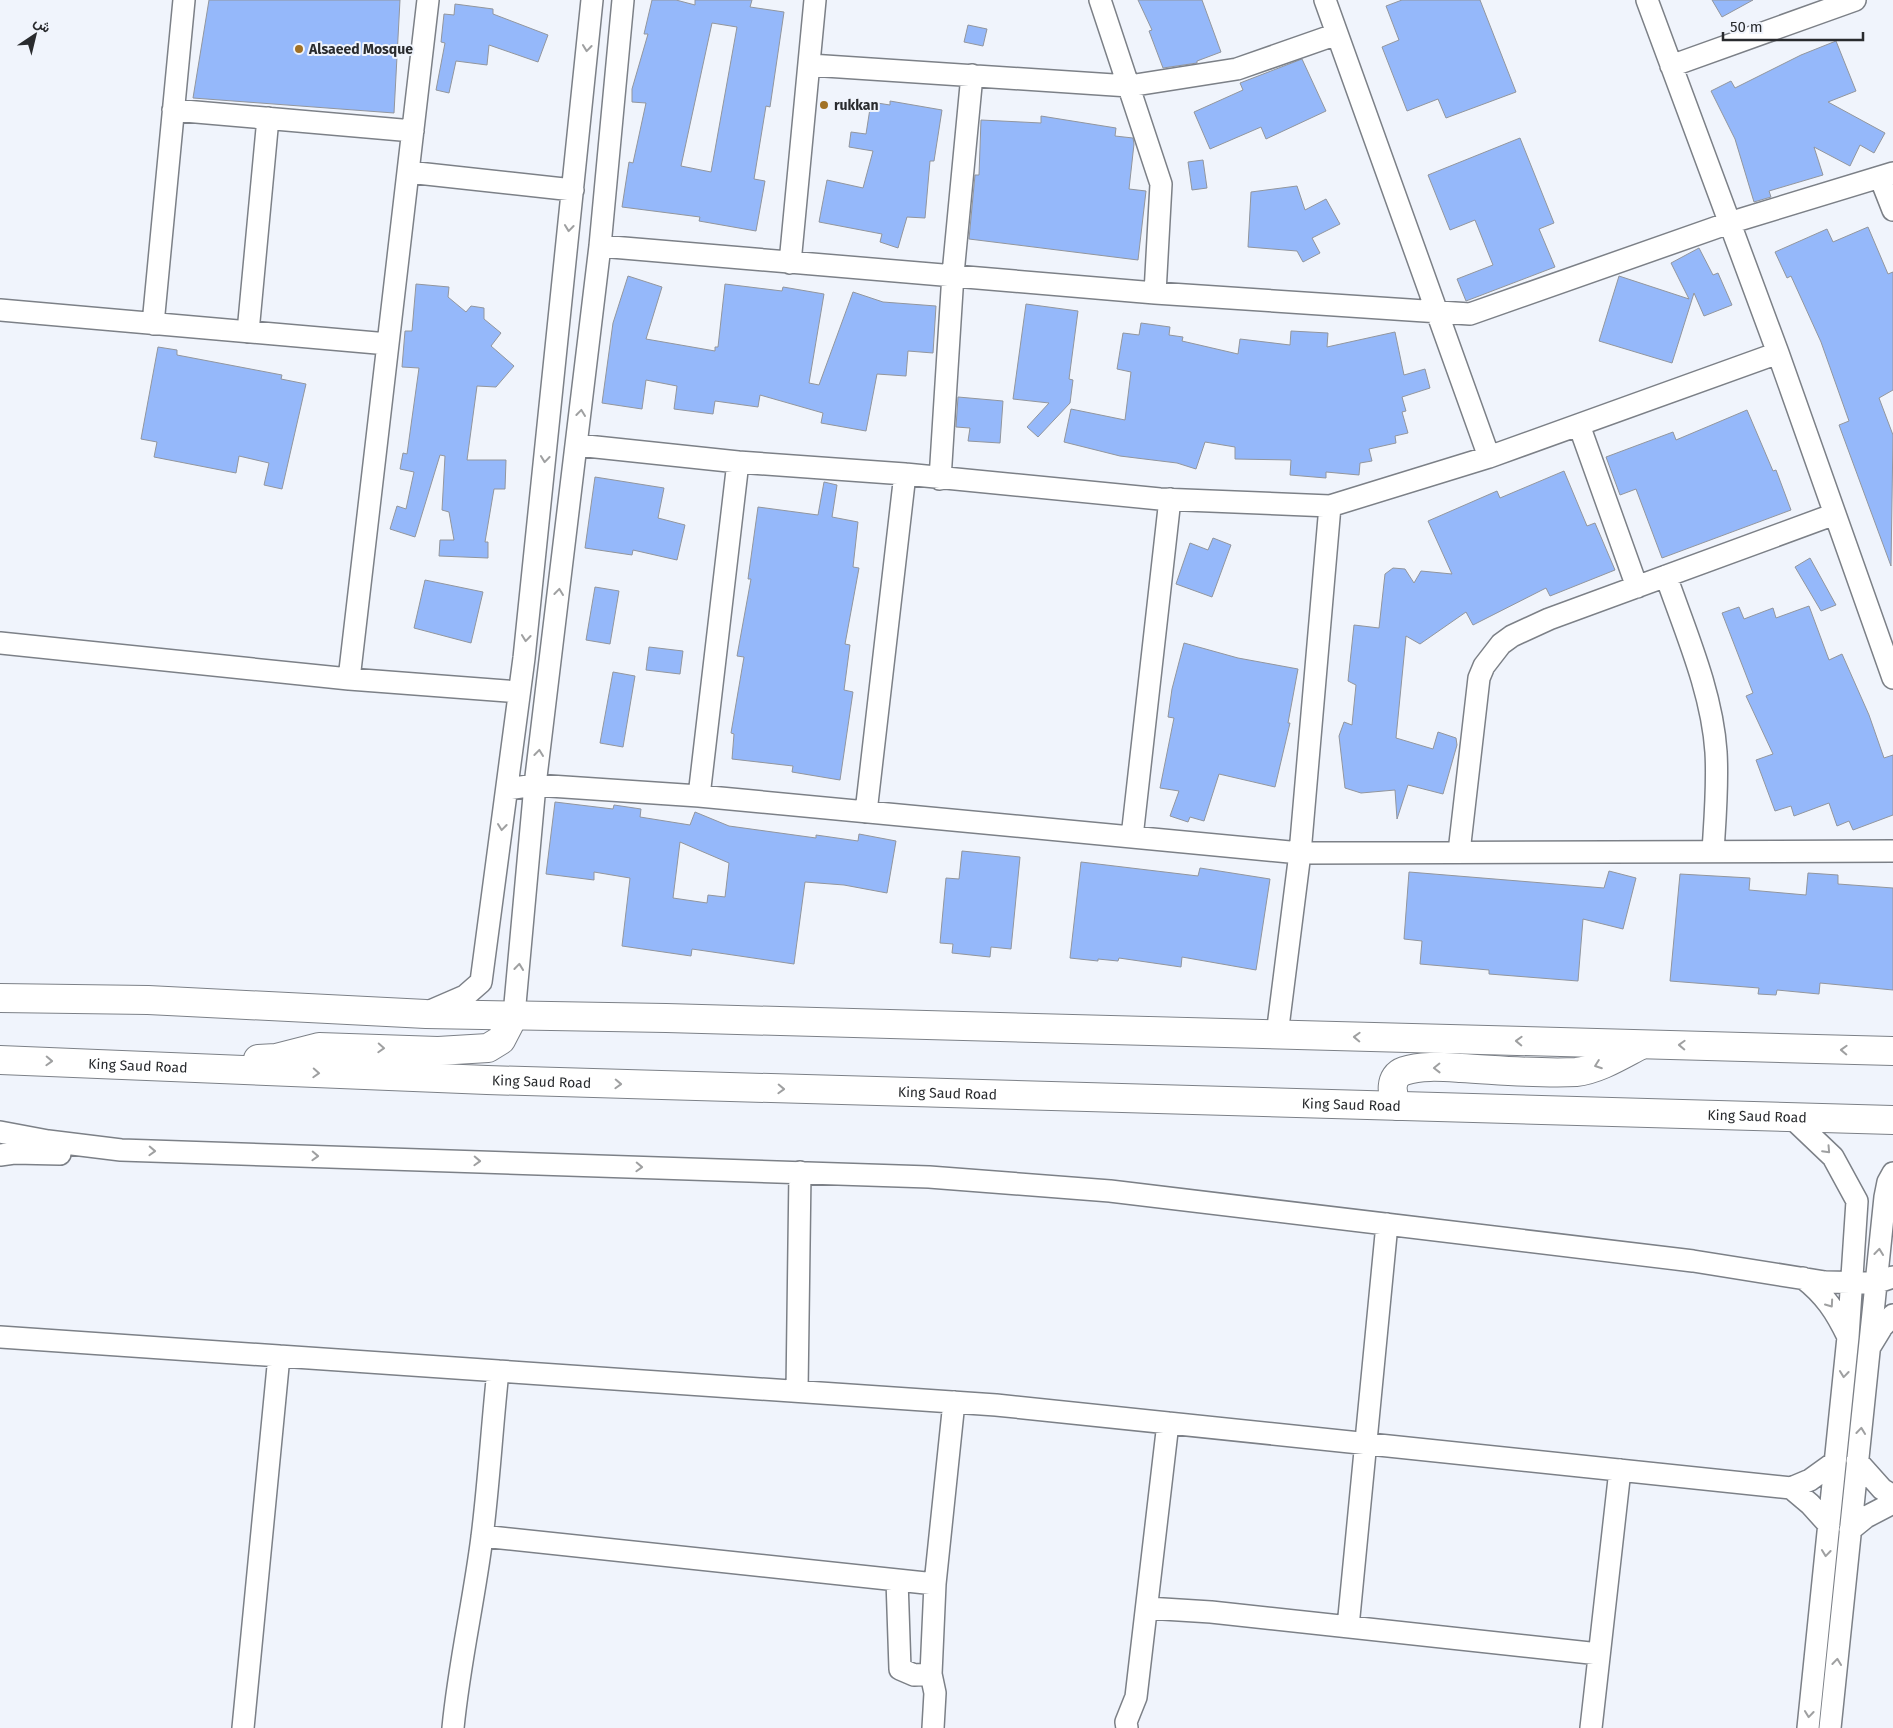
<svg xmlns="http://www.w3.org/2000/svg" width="1893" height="1728" font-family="'Fira Sans',Vazirmatn,sans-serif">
<rect width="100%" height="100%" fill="#f0f4fc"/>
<!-- building -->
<path fill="#95b8fa" stroke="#92969d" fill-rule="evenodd" d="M209,0H400L394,113L193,98Z
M652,0H676L695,5V0H752L750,7L784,12L770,107L766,106L754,179L765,181L756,231L699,221L700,217L622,207L629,162L633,163L646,103L632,102V89L648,34H644ZM712,23L737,27L711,172L681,166Z
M1138,0H1202L1221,52L1197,61V63L1163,68L1149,31L1152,30Z
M1402,0H1480L1516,92L1446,118L1438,99L1407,111L1382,47L1399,40L1386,6Z
M1712,0H1753L1722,17Z
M455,4L493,9V14L548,35L538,62L489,45L487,65L456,61L449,93L436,90L445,43L441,42L444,14L454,15Z
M968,25L987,29L983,46L964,42Z
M1836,41L1856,91L1828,102L1885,133L1874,153L1860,145L1850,166L1814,147L1823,175L1769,191L1771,197L1754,202L1735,139L1711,91L1731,81L1735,88L1801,55Z
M1302,59L1326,111L1266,139L1261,127L1210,149L1194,112L1243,90L1240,83Z
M890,101L942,110L934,161H930L925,218L907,217L898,248L880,242L882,234L819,222L827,180L863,188L873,151L849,147L851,132L866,134L871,102L890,105Z
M1041,116L1116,128L1115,136L1133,138L1134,144L1129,189L1146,191L1138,260L969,239L975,175H979L981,120L1041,123Z
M1520,138L1554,223L1539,229L1555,267L1466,301L1457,279L1493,265L1475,220L1450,230L1428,175Z
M1203,160L1207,188L1192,190L1188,162Z
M1297,186L1305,210L1326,199L1340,224L1312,238L1320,253L1303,262L1297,251L1248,247L1251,192Z
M1868,227L1888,274L1893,272V390L1879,398L1893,435L1891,566L1839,425L1849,421L1821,342L1791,276L1787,278L1775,252L1827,229L1833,242Z
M1699,248L1713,275L1718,273L1732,305L1704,316L1694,293L1672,363L1599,341L1619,276L1689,299L1671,263Z
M628,276L662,287L646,339L715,351V347H718L725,284L782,291L783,287L824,294L809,383L819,385L853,292L883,302L936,306L933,353L908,351L906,376L877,374L866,431L821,423L823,413L760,395L758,407L715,401L713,414L674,409L677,386L646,380L642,409L602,403L613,323Z
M416,284L449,287L448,297L466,312L471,306L484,308V319L501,333L491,346L514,366L496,387L477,386L467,460H506L505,489H494L485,542H488V558L439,556L440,540H454L449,512L442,510L445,456L440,455L415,537L390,529L397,506L406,509L414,472L400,469L403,453L407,454L419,368L402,367L405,331H412Z
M1026,304L1078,311L1069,379L1073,380L1070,403L1038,437L1027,427L1049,403L1013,399Z
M1141,323L1170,327L1169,335L1183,337L1182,341L1238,354L1240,339L1290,345L1291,331L1328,333L1327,347L1395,332L1404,375L1425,369L1430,388L1402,397L1406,411L1402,412L1408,433L1395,436L1396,443L1369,449L1372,461L1360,463L1359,475L1326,472V478L1290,475L1291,460L1235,459V447L1205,442L1196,469L1177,463L1120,456L1064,442L1071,409L1125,420L1131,372L1117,369L1123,333L1139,335Z
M158,347L177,350V355L282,375L281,379L306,384L282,489L264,485L269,463L239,456L236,473L154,457L157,442L141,439Z
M958,397L1003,401L1000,443L968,441L970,428L956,427Z
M1747,410L1773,471L1776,470L1791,510L1662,558L1636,489L1620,495L1606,457L1673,432L1676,440Z
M1564,471L1587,526L1595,523L1615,570L1550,596L1546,588L1473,625L1466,612L1420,644L1406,636L1396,738L1433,749L1438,732L1456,738L1457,745L1443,794L1408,785L1397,819L1395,790L1361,793L1345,788L1339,736L1344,722L1352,725L1356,685L1348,681L1354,625L1379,628L1385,574L1393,568L1405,569L1414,583L1421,571L1452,574L1428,521L1497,491L1500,498Z
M595,477L664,488L658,518L685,525L677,560L633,550L632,555L585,548Z
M824,482L837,485L832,517L858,522L853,567L859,568L845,644L850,645L844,690L853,692L840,780L792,772L793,766L732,759L734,734L731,733L744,657L737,656L751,579H748L758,507L818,515Z
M1213,538L1231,545L1212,597L1176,584L1190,543L1208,550Z
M1810,558L1836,605L1821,611L1795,567Z
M425,580L483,592L471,643L414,628Z
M595,587L619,591L610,644L586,640Z
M1809,606L1829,660L1842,654L1869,715L1884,758L1893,755V815L1853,830L1849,821L1837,826L1829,803L1794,816L1791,806L1775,811L1756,760L1773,754L1746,696L1753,693L1722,613L1739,607L1744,619L1773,608L1776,618Z
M1184,643L1238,658L1298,669L1288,723H1290L1275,787L1219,774L1204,821L1190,817L1188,822L1170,816L1179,791L1160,788L1174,718L1168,717L1172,689Z
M649,647L683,651L680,674L646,670Z
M613,672L635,676L623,747L600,743Z
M555,802L613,809L614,805L641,809L640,817L690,825L695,812L729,826L816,838V835L858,841L859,834L896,841L887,893L844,885L805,882L794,964L692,949L691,956L622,946L630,878L594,872V880L546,874ZM680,842L729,863L725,897L708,895L707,903L673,898Z
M962,851L1020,857L1011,949L991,947L990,957L952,953L953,944L940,943L946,878L959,879Z
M1081,862L1198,876L1200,868L1270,879L1256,970L1182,957L1181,967L1119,958L1118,961L1098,959V961L1070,958Z
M1609,871L1636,878L1623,929L1583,919L1578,981L1489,974V970L1420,964L1422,941L1404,939L1409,872L1604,888Z
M1808,873L1838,875V884L1893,888V990L1820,983L1819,994L1777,990L1776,995L1758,994L1759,988L1670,981L1680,874L1750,878L1749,890L1806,895Z"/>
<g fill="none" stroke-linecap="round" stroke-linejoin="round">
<defs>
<path id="minor" d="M1100,0L1161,184L1155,293
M1325,0L1489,457
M1647,0L1778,353L1893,678
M810,65L1129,86L1237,69L1337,34
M1671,66L1855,0
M173,110L413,131
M408,172L573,190
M1880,177L1893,210
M600,246L1155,293L1470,314L1729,223L1893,173
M790,263L815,0
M0,310L388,344
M153,324L184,0
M248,332L268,118
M1579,425L1637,587
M577,445L738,462L905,474L1160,499L1330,506L1489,457L1778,353
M940,479L953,274L972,75
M1666,576C1686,633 1712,692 1716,752C1718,785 1715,819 1713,851
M0,643L349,679L519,692
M349,679L428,0
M507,789L535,785L699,796L1300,853L1893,851
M699,796L738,462
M866,812L905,474
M1132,837L1170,499
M1459,852L1479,678L1484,666L1501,644L1512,636L1549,619L1835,514
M428,1012L465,996L481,982L524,658L592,0
M514,1015L535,785L600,246L623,0
M1277,1035L1300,853L1330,506
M1791,1117L1833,1157L1857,1201L1848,1337L1808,1728
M0,1132L48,1141L121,1150L929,1177L1110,1191L1693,1261L1825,1282L1875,1283L1893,1277
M0,1155L14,1153L60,1154
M1803,1278C1825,1295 1836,1312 1848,1337
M0,1337L996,1405L1791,1488L1810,1480L1835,1462
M1871,1345L1882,1327L1893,1315
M797,1391L800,1172
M1857,1461L1882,1489L1893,1496
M1791,1488L1810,1504L1829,1525
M1850,1530L1866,1517L1893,1503
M482,1536L935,1584
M897,1580L900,1669L914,1675L931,1674
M1147,1608L1211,1612L1599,1654
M1348,1627L1387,1224
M243,1728L279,1356
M453,1728C459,1664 474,1601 482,1537C489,1482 492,1426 498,1371
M933,1728L935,1693L931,1674L935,1584L954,1402
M1127,1728L1126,1722L1136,1697L1168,1423
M1591,1728L1620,1470
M1830,1728L1885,1197L1888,1182L1893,1173"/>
<g id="major">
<path d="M0,998L148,1000L426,1014L666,1018L1893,1051"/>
<path d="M258,1059L276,1058L319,1047L438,1051L488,1048L501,1040L514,1015"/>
<path id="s1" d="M0,1060L487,1080L1893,1120"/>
<path d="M1398,1106C1391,1095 1389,1076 1404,1071C1421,1065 1444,1067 1461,1068C1499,1070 1538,1074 1576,1072C1597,1070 1620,1056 1639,1046"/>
</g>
</defs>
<!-- minor casing -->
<use href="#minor" stroke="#7c8087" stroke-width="24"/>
<!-- major casing -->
<use href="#major" stroke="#7c8087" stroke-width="30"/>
<!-- minor -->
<use href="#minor" stroke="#fff" stroke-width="21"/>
<!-- major -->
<use href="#major" stroke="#fff" stroke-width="28"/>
</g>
<!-- one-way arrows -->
<defs><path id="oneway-chevron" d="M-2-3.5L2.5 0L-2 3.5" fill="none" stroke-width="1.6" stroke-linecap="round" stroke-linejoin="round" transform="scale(1.25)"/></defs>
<g stroke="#9fa0a1">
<use href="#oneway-chevron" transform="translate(587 48) rotate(96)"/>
<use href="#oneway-chevron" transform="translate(569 228) rotate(96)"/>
<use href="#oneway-chevron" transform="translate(581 413) rotate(-83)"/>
<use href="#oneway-chevron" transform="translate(545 459) rotate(96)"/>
<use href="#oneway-chevron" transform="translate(559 592) rotate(-83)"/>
<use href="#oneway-chevron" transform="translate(526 638) rotate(96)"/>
<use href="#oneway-chevron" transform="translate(539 753) rotate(-83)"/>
<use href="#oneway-chevron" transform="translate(502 827) rotate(97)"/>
<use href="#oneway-chevron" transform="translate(519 967) rotate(-84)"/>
<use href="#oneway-chevron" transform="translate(1357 1037) rotate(-178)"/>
<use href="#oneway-chevron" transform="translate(1519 1041) rotate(-178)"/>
<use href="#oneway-chevron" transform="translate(1682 1045) rotate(-178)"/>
<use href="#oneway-chevron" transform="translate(381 1048) rotate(3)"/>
<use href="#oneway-chevron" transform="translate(1844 1050) rotate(-178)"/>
<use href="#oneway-chevron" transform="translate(49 1061) rotate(2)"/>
<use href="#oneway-chevron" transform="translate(1598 1065) rotate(160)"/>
<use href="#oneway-chevron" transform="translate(1437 1068) rotate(179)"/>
<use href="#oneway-chevron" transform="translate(316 1073) rotate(3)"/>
<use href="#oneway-chevron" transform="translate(618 1084) rotate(2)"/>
<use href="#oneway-chevron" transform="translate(781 1089) rotate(2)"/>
<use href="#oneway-chevron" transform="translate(1827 1150) rotate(47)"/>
<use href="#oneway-chevron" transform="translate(152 1151) rotate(2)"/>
<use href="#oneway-chevron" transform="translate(315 1156) rotate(2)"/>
<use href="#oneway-chevron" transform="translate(477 1161) rotate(2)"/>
<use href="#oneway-chevron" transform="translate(639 1167) rotate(2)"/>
<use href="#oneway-chevron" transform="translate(1879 1252) rotate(-84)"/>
<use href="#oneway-chevron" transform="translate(1830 1304) rotate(55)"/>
<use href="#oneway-chevron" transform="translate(1844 1374) rotate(96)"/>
<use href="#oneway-chevron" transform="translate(1861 1431) rotate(-84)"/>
<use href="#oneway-chevron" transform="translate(1826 1553) rotate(96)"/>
<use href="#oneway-chevron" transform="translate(1837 1662) rotate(-84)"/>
<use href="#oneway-chevron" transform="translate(1809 1714) rotate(96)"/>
</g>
<!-- markers -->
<g fill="#a17125" stroke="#f0f4fc" stroke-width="2">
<circle cx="299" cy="49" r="5"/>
<circle cx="824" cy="105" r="5"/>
</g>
<g text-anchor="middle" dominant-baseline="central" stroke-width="4" stroke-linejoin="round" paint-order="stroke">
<!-- poi labels -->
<g font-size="14" font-weight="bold" fill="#292b2e" stroke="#f0f4fc" text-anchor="start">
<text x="309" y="49">Alsaeed Mosque</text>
<text x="834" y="105">rukkan</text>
</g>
<!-- street labels -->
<g font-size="14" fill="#292b2e" stroke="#f0f4fc">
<text stroke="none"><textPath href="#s1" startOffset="138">King Saud Road</textPath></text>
<text stroke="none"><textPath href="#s1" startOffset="542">King Saud Road</textPath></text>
<text stroke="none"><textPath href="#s1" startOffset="948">King Saud Road</textPath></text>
<text stroke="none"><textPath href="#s1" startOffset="1352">King Saud Road</textPath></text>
<text stroke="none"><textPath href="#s1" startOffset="1758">King Saud Road</textPath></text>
</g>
</g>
<!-- north arrow -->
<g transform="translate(35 35) rotate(35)" stroke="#f0f4fc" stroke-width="4" paint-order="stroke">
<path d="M0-4L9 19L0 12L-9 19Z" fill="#292b2e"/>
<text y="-8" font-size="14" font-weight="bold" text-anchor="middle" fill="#292b2e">ش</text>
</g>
<!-- scale -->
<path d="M1723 32v8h140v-8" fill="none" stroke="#292b2e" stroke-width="2.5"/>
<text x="1730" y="32" font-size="15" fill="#292b2e" stroke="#f0f4fc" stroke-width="4" paint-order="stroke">50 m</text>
</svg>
